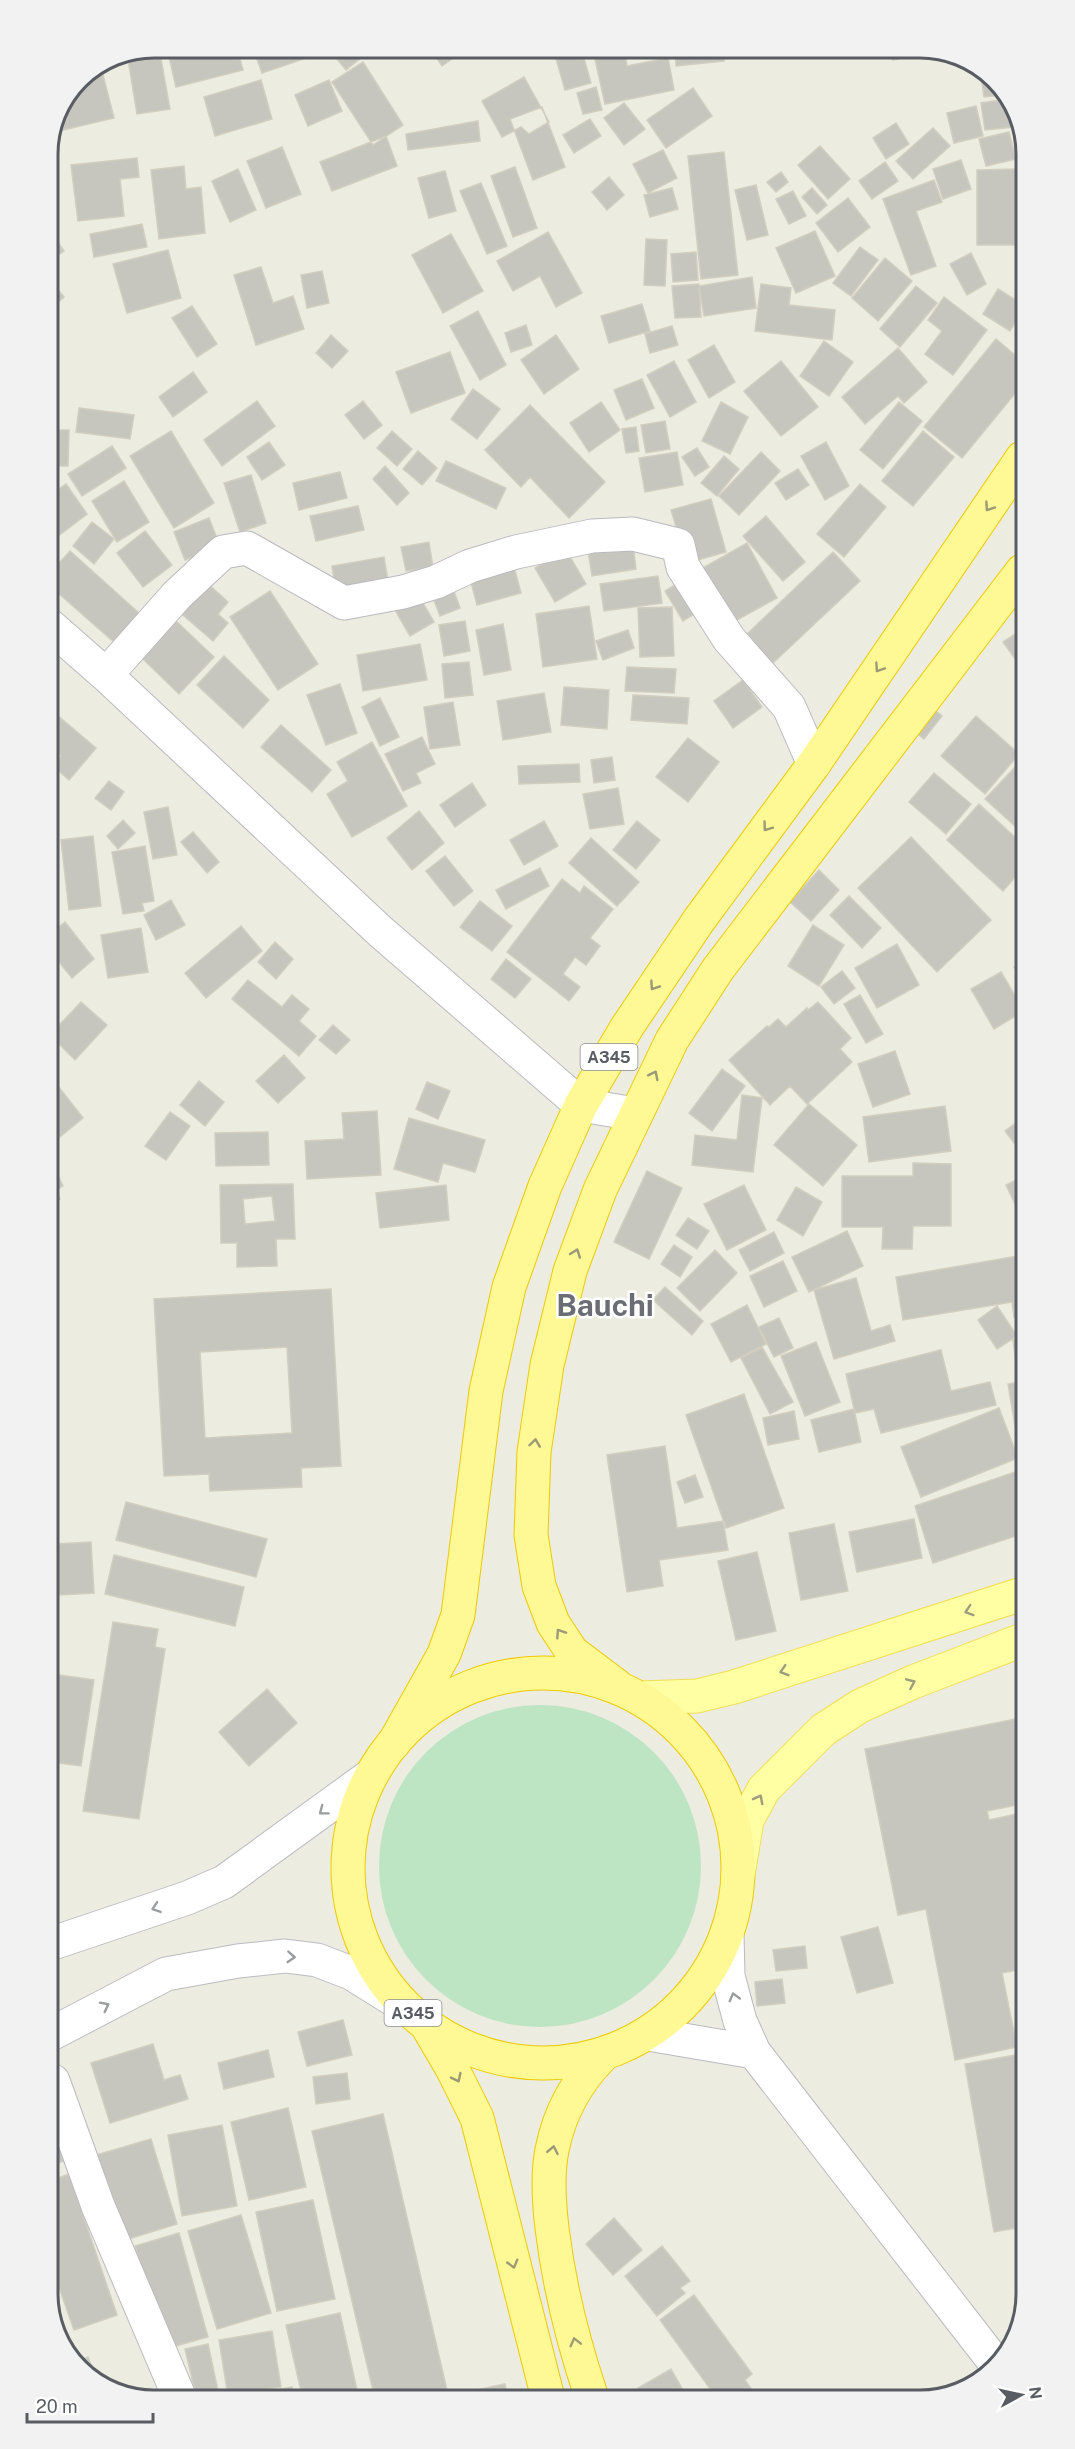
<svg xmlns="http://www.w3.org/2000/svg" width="1075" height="2449" font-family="'Public Sans',sans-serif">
<rect width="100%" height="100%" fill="#edece1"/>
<!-- green -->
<path fill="#bde5c3" d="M379 1866a161 161 0 1 1 322 0a161 161 0 1 1-322 0Z"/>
<!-- building -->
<path fill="#c7c6be" stroke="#d1cebf" stroke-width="1.5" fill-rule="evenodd" d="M159,48L170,109L137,114L127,53Z
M167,48H237L243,70L176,87Z
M253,48H309L312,56L262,73Z
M328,48H373L346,70Z
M430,48H467L442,66Z
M581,48L591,83L565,90L555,55Z
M583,48H610L588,58Z
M675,48H722L724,61L676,66Z
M827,48H849L830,57Z
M890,48H923L924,52L893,60Z
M625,53L627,66L668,58L674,90L605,104L595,59Z
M363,62L403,125L373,145L332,82Z
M102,71L114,118L55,132L79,79Z
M989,74L1003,95L984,97L981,75Z
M524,77L549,122L529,134L521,127L502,137L482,101Z
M261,80L272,119L215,136L204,97Z
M329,80L342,111L308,126L295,95Z
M596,87L602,110L583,114L577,93Z
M693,88L712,116L666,148L647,120Z
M1007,99L1011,105L1014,127L985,130L981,103Z
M624,103L645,129L624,145L604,118Z
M976,106L983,136L954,143L947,113Z
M542,107L565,167L533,180L510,119Z
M590,119L601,136L574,153L563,135Z
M478,121L480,141L408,150L406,134Z
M896,123L909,144L886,159L873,138Z
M933,128L950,146L913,179L896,161Z
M1009,132L1016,159L986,166L979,139Z
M386,136L397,166L332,191L320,162Z
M820,146L850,179L828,199L798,165Z
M282,147L301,194L266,208L247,161Z
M663,150L677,178L648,193L633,164Z
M724,152L738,275L701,279L688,156Z
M137,158L139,177L120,179L124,216L78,221L71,165Z
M961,160L971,189L943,199L933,169Z
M885,162L898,181L872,199L859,181Z
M184,166L186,189L201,187L205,233L159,239L151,170Z
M515,167L537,228L513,237L491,176Z
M238,169L256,210L230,222L212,181Z
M1018,169L1019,245H977V170Z
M445,171L456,211L429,218L418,178Z
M781,172L788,182L776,192L767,182Z
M609,177L624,195L607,210L592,192Z
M934,180L942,202L916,211L936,266L911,275L883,199Z
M481,183L507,246L487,254L460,191Z
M756,185L768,235L747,240L735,190Z
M672,188L678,209L650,217L644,195Z
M812,188L827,205L817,214L802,197Z
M793,191L806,216L789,224L776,199Z
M848,198L870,227L838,252L816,223Z
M142,224L147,247L94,257L90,234Z
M815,231L835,276L796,293L776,248Z
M51,232L64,251L48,261V234Z
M548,232L582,293L556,307L540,276L513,291L497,261Z
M451,234L483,291L443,313L412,255Z
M646,239L667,240L665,286L644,285Z
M860,247L878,260L851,296L833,283Z
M168,250L181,298L127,313L113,264Z
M696,252L698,280L673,282L671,254Z
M971,253L986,284L967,295L950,264Z
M885,258L912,281L878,321L852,298Z
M261,267L273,303L293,296L304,329L256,345L234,275Z
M322,271L329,303L307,308L301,275Z
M752,277L756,308L704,316L699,286Z
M49,279L64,297L49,311Z
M699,284L701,317L675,318L672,286Z
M761,284L791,288L789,305L835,310L832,340L755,331Z
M916,286L937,303L900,347L880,329Z
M998,289L1022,304V311L1010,331L983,314Z
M944,297L987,330L953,375L925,354L942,331L928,320Z
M642,304L650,331L609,343L601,316Z
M192,306L217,344L197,357L172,318Z
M478,311L506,365L480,380L450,326Z
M526,325L532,345L511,352L505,333Z
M672,326L678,345L650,353L645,334Z
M331,335L348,351L332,368L316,353Z
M556,335L579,369L544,394L521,360Z
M996,339L1022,361V385L962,458L924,427Z
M824,341L853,362L829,396L800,376Z
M714,345L735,382L709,398L688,360Z
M898,348L927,382L904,403L898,396L865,424L842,397Z
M450,352L465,393L411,413L396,372Z
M674,361L696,402L670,417L647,375Z
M781,361L818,407L781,436L744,391Z
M193,372L207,392L173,417L159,397Z
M642,379L654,408L626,420L614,390Z
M473,389L500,409L477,439L451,419Z
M49,401H52L51,423H49Z
M257,401L275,426L222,466L204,440Z
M363,401L382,425L364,439L345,415Z
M601,402L620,430L589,452L570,423Z
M721,402L748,417L730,454L702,441Z
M899,402L922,421L883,469L860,450Z
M530,405L605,482L569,518L530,477L521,487L485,450Z
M79,408L134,415L130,439L76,432Z
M665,421L670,449L646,453L641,425Z
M636,427L639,451L626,453L622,429Z
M49,430H69L68,466H49Z
M171,431L214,503L174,528L130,456Z
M392,431L412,449L397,466L377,448Z
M923,431L954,457L913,506L882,481Z
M269,442L285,465L262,480L247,457Z
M826,442L849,486L825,500L801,456Z
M112,446L126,468L82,496L68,474Z
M697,448L709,467L695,476L682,457Z
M418,451L437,468L422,485L403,469Z
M677,452L683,485L645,492L639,458Z
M761,452L780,471L739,515L719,496Z
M724,456L739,469L717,496L701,483Z
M446,461L506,488L496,509L436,481Z
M385,466L409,493L397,505L373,479Z
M798,469L809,485L786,500L775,483Z
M340,472L347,498L299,510L293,483Z
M251,475L266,523L240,532L224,483Z
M124,481L149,522L117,542L92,501Z
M66,484L87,514L49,543V496Z
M860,484L886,507L844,557L817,534Z
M711,499L726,552L687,563L671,510Z
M358,506L364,530L316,541L310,516Z
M766,516L805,562L783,581L743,536Z
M209,518L220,546L185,560L174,532Z
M92,522L114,539L94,564L73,546Z
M145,531L172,565L143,587L117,553Z
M429,542L433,567L406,571L401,547Z
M747,543L777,598L724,627L694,573Z
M633,544L636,569L592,576L588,551Z
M49,546L56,552L49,559Z
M566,550L586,584L555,602L535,568Z
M70,551L149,622L124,651L49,585V574Z
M833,552L860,581L772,664L745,636Z
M384,557L388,581L336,590L332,566Z
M514,567L521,593L477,605L470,578Z
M658,576L662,603L604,611L600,584Z
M204,580L228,602L218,614L228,623L213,641L177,610Z
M450,580L460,608L440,616L429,587Z
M682,581L699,611L683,621L665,591Z
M270,591L318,664L278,690L230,617Z
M419,596L434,622L410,636L395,610Z
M589,606L597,659L543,667L536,614Z
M672,607L674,656L640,657L638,608Z
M176,621L214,657L179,694L141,657Z
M465,621L470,651L444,656L439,625Z
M503,624L511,670L484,675L476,630Z
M1023,629V670L1003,642Z
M628,630L634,648L603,660L596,641Z
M420,644L427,680L363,691L357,655Z
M224,656L269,700L243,728L197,685Z
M469,662L473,695L445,698L442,664Z
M627,667L676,669L674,693L625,691Z
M743,680L762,707L733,728L714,701Z
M340,684L357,733L326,745L307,695Z
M564,687L609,690L607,729L561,725Z
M544,693L551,732L503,740L497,701Z
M633,695L689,698L687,724L631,720Z
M380,698L399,737L380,746L362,707Z
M920,699L942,716L924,739L901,721Z
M453,702L460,745L430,749L424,707Z
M50,709L96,748L69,780L53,766L61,756L50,746Z
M976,716L1019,754L985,794L941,756Z
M281,725L331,770L312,792L261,747Z
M422,737L435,764L416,773L421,783L403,791L385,754Z
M688,738L719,762L688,802L656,777Z
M372,742L407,806L352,837L327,794L348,781L337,762Z
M612,757L615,780L594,783L591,760Z
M579,764L580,782L519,784L518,766Z
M1016,766L1023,773V822L1017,828L985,799Z
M934,773L971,804L946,834L909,802Z
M109,781L124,792L111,810L95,798Z
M472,783L486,805L455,827L440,805Z
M618,788L624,824L590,829L583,794Z
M979,804L1019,841L1023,836V868L1003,891L947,840Z
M168,807L177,855L153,859L144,812Z
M419,811L444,843L412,870L387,838Z
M123,820L135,833L118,849L107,836Z
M544,821L558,846L524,865L510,840Z
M637,821L660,840L636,869L613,850Z
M193,832L219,862L207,873L181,842Z
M93,836L101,906L69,910L61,840Z
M911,837L991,920L937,972L858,888Z
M591,838L639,882L617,906L569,863Z
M145,846L154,901L142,903L144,911L123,914L112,852Z
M445,856L473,891L454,906L426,871Z
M540,868L549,886L506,909L496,890Z
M819,870L839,890L811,921L790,902Z
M562,879L580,893L584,886L613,909L590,938L600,946L586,965L575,957L563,974L580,987L569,1001L507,952Z
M50,896L58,906L50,913Z
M849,896L881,928L862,948L830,915Z
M171,900L185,925L156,940L144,915Z
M480,901L512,926L492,951L460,927Z
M65,922L94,959L72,978L50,951V934Z
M813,925L844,945L819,986L788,966Z
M241,926L262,951L206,998L185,973Z
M141,928L148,972L108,978L101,935Z
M275,942L293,959L276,979L258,962Z
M897,944L919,985L877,1008L855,968Z
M506,959L531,979L515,998L491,979Z
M1023,961L1024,982L1014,967Z
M842,971L855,988L834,1004L821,987Z
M1001,972L1024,1011L994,1029L971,989Z
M248,980L282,1007L292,995L309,1009L299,1021L316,1036L299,1056L232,999Z
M860,995L883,1034L866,1043L844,1004Z
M81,1002L107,1025L75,1060L50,1035Z
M818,1002L851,1038L840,1049L852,1062L807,1104L790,1086L770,1105L729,1060L767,1026L769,1027L778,1019L786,1027L807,1008L808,1010Z
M333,1025L350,1040L336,1054L319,1040Z
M895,1051L910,1094L873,1107L858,1064Z
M284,1055L305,1078L278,1103L256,1081Z
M722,1069L745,1086L712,1131L689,1113Z
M51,1077L83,1118L55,1141L51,1136Z
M199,1081L224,1102L205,1126L180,1105Z
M427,1082L450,1091L438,1119L416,1109Z
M742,1095L762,1098L753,1172L692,1165L695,1135L737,1140Z
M809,1104L857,1145L823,1186L774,1145Z
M945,1106L951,1151L869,1162L863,1117Z
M377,1111L381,1175L307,1179L305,1141L344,1139L342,1113Z
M170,1112L190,1126L166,1160L145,1146Z
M1024,1117V1156L1005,1131Z
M409,1118L485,1140L475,1172L443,1163L438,1182L394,1169Z
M268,1132L269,1165L216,1166L215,1133Z
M51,1160L63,1186L56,1190L60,1199L51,1204Z
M913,1163L951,1164V1226H913L912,1249H882L883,1227H842V1176H913Z
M647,1171L682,1188L649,1259L614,1242Z
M1024,1176V1223L1006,1185Z
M293,1184L295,1239H276L277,1266L237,1267V1243H221L220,1185ZM272,1196L275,1221L245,1224L243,1199Z
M446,1185L449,1220L380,1228L376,1193Z
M744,1185L766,1230L727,1250L704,1204Z
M796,1187L822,1202L803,1236L777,1220Z
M688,1218L709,1231L697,1249L676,1235Z
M847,1231L863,1266L809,1292L792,1257Z
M774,1232L784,1253L750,1271L739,1250Z
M674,1245L692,1257L680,1277L661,1264Z
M715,1250L737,1273L700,1311L677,1288Z
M1024,1255V1315L1014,1317L1012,1302L903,1320L896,1277Z
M783,1261L797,1291L764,1307L750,1276Z
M856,1278L871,1331L890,1325L895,1341L834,1359L814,1290Z
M665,1287L703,1321L692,1335L653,1300Z
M331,1289L341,1466L301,1468L302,1487L210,1491L209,1474L164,1476L154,1299ZM287,1347L292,1433L205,1438L200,1352Z
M747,1305L766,1344L731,1362L711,1324Z
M997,1306L1017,1336L997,1349L978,1320Z
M779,1318L793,1348L774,1357L759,1327Z
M1024,1339L1025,1370L1017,1371L1013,1340Z
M816,1342L840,1402L805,1416L781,1356Z
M762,1347L793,1402L770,1414L741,1358Z
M941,1350L951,1391L990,1382L996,1405L881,1433L874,1409L855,1413L846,1374Z
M1025,1381V1424L1015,1426L1008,1384Z
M744,1394L784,1508L726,1528L686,1415Z
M999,1408L1018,1458L921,1497L901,1447Z
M854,1409L861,1442L819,1452L811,1420Z
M794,1411L799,1439L768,1445L763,1418Z
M665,1446L677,1528L723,1521L728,1550L659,1560L663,1586L627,1592L607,1455Z
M1018,1471L1025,1492V1533L933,1563L915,1506Z
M695,1475L703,1497L685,1503L677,1482Z
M126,1502L267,1539L256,1577L116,1540Z
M914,1519L922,1558L857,1572L849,1532Z
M834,1524L848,1591L801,1600L789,1533Z
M91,1542L94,1593L59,1595L56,1544Z
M757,1552L776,1631L736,1640L718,1561Z
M114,1555L244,1587L235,1626L105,1594Z
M113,1622L158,1629L155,1647L165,1649L139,1819L83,1811Z
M52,1674L94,1680L81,1766L52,1762Z
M267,1689L297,1723L249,1766L219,1732Z
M1025,1717L1026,1803L987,1811L989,1820L1026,1812V1968L1002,1973L1017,2047L955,2060L926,1909L898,1915L865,1749Z
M878,1927L893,1983L857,1993L841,1937Z
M805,1946L807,1968L776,1971L773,1950Z
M782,1979L785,2003L757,2006L755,1982Z
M343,2020L352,2055L307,2066L298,2032Z
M153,2044L164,2080L180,2075L188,2099L110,2123L91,2063Z
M268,2050L274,2077L224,2089L218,2063Z
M1026,2053L1027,2226L994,2232L965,2064Z
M347,2073L350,2099L316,2104L313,2077Z
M288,2108L306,2187L249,2200L231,2122Z
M383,2114L449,2399H375L312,2131Z
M222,2125L237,2206L182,2216L168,2135Z
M57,2135L64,2161L53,2164V2136Z
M151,2139L177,2224L125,2240L109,2185L102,2188L93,2156Z
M69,2174L117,2315L74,2330L54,2273L53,2180Z
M313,2200L335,2299L277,2311L256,2212Z
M241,2215L271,2313L217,2329L188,2231Z
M614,2218L642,2250L613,2275L586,2244Z
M179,2233L208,2337L165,2349L135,2246Z
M662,2246L690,2281L680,2288L685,2293L657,2316L625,2276Z
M694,2295L752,2374L745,2380L757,2397H716L660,2320Z
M54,2300L73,2355H72L54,2329Z
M340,2313L359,2399L303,2400L286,2325Z
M272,2331L281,2387L228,2396L219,2340Z
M208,2344L220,2400H197L185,2349Z
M88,2357L97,2382L89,2379L77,2362Z
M671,2369L687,2397H643L638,2388Z
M505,2384L508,2398L454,2399L453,2395Z
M292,2387L294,2400H231V2399Z"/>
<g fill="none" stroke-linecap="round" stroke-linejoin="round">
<defs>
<path id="minor" d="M49,625L106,675L381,932L581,1105L635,1114
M106,675L177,595L223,552L247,548L344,603L403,592L436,582L470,566L516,552L592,536L633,534L678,545L683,567L729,639L789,707L814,764
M727,1934L728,1976L740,2021L754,2052L996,2364
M648,2034L754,2052
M53,2081L98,2206L181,2401"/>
<path id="secondary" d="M53,1943L187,1898L224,1882L370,1776
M53,2033L166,1974L238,1961L285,1956L317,1960L351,1973L404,2006"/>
<path id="primary" d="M640,1698L697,1696L734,1687L1025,1593
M738,1875L747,1820L764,1789L823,1730L860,1706L913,1682L1025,1639"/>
<path id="trunk" d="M348 1868a195 195 0 1 1 390 0a195 195 0 1 1-390 0Z
M617,1686L572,1652L553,1623L539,1586L531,1535L534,1452L547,1365L570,1271L600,1190L672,1040L718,969L1022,571
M394,1743L444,1654L458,1615L486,1391L509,1287L545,1186L581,1105L627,1027L699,920L814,764L1022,458
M429,2029L453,2070L477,2118L548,2398
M592,2398C573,2342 559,2286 552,2228C549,2203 547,2175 552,2150C559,2114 577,2081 603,2055"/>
</defs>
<!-- minor casing -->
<use href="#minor" stroke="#b9bac0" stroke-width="35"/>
<!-- secondary casing -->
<use href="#secondary" stroke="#babcc3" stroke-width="35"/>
<!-- primary casing -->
<use href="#primary" stroke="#f1df55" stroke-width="35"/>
<!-- trunk casing -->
<use href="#trunk" stroke="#edca00" stroke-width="35"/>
<!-- minor -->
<use href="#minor" stroke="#fff" stroke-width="33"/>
<!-- secondary -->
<use href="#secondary" stroke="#fff" stroke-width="33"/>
<!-- primary -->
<use href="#primary" stroke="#ffffa3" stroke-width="33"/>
<!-- trunk -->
<use href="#trunk" stroke="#fef895" stroke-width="33"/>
</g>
<!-- one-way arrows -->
<defs><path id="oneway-chevron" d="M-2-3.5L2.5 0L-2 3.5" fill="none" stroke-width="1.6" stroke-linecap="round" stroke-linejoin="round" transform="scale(1.5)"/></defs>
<g stroke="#9b9a76">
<use href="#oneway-chevron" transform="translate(989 507) rotate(124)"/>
<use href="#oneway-chevron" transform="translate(879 668) rotate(124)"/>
<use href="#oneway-chevron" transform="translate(767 827) rotate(126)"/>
<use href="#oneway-chevron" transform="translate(654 986) rotate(124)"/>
<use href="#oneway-chevron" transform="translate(654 1075) rotate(-63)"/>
<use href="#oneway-chevron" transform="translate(576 1253) rotate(-70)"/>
<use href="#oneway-chevron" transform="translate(535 1443) rotate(-82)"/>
<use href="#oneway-chevron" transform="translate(560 1633) rotate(-123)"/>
<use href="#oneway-chevron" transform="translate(457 2078) rotate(64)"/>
<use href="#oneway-chevron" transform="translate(553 2150) rotate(-79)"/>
<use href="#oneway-chevron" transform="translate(513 2264) rotate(75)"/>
<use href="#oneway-chevron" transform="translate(575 2342) rotate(-104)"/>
</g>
<g stroke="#9b9d7c">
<use href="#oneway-chevron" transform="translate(969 1611) rotate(162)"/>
<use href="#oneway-chevron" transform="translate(784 1671) rotate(163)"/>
<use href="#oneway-chevron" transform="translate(911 1683) rotate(-23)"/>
<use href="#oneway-chevron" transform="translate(759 1799) rotate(-62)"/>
</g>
<g stroke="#9b9da1">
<use href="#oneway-chevron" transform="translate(323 1811) rotate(143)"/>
<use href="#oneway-chevron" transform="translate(156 1908) rotate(161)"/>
<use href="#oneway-chevron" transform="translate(291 1957) rotate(4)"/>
<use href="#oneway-chevron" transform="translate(734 1997) rotate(-105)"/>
<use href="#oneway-chevron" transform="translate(105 2006) rotate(-27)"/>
</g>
<g text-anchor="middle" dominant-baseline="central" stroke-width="5" stroke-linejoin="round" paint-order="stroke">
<!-- shield labels -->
<g fill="#fff" stroke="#8b8d91" stroke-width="1.5">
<rect x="580.5" y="1044" width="57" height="26" rx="4.5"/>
<rect x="384.5" y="2000" width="57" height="26" rx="4.5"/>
</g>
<g font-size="16" font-weight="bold" fill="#595c62">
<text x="609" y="1057">A345</text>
<text x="413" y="2013">A345</text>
</g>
<!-- town labels -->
<g font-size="30" font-weight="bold" fill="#6a6e74" stroke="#fff">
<text x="605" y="1305">Bauchi</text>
</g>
</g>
<!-- crop -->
<path d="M0 0H1075V2449H0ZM154 58H920A96 96 0 0 1 1016 154V2294A96 96 0 0 1 920 2390H154A96 96 0 0 1 58 2294V154A96 96 0 0 1 154 58Z" fill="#f2f2f2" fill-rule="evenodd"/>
<path fill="none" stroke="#595c62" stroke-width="3" d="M154 58H920A96 96 0 0 1 1016 154V2294A96 96 0 0 1 920 2390H154A96 96 0 0 1 58 2294V154A96 96 0 0 1 154 58Z"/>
<!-- north arrow -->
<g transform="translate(1021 2395) rotate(82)" stroke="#ffffff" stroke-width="4.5" paint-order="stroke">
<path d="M0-4.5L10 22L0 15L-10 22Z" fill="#595c62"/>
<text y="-9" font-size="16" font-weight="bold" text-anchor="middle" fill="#595c62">N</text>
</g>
<!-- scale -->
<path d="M27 2413v9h126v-9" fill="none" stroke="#595c62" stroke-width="3"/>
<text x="36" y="2413" font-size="18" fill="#595c62" stroke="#ffffff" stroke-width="4.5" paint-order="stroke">20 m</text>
</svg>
